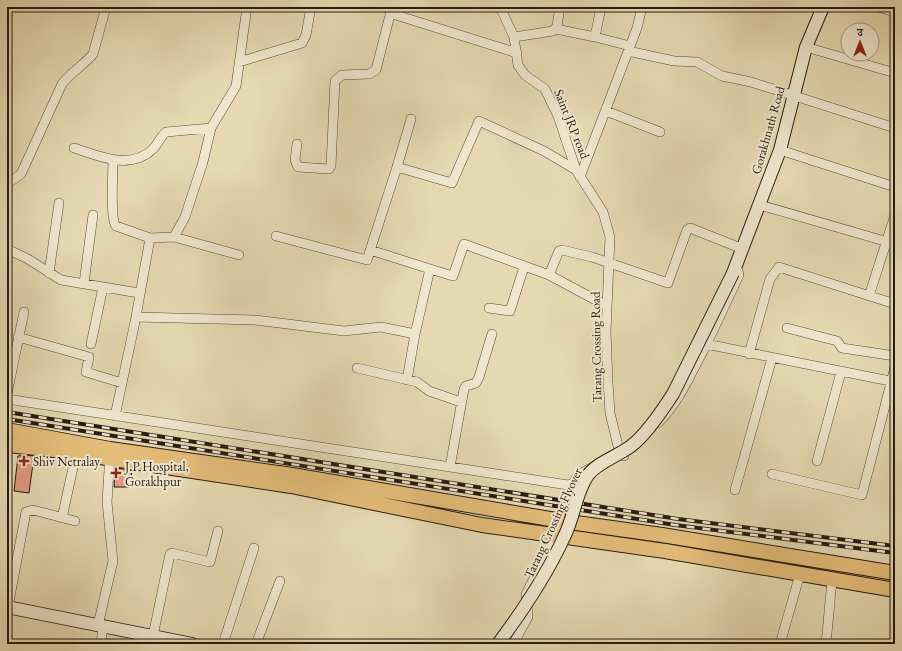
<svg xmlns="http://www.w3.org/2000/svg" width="902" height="651" font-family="'EB Garamond','Noto Serif Devanagari',serif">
<rect width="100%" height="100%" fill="#e6d9b2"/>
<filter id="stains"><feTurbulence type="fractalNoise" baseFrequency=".005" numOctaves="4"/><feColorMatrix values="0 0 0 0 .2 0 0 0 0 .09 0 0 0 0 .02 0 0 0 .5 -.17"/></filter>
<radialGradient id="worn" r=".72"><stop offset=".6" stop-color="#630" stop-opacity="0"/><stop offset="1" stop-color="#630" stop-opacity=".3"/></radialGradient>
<!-- building -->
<path fill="#e19a81" stroke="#271b14" d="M26,455L34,456L29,493L14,491L18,456Z
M115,468L132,470L130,487H114Z"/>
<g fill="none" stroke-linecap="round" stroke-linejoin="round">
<defs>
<path id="street" d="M386,7L396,15L517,53
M500,7L514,37L518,65L525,75L545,89L558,116L576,170
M878,7L895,12
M556,29L595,37L601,7
M514,37L553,31L557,26L560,7
M595,37L630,46
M806,47L895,73
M628,51L674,61L697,62L722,76L751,82L895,128
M239,62L302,43L306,35L311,7
M606,111L660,132
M297,144L295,160L298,167L329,169L331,166L335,81L342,75L369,74L376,70L391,11
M74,148C99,156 130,171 153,149C158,144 160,137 166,132L211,128
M780,150L895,187
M113,160C113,174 110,219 116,226L150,238L174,237L239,255
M397,167L411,119
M580,177L637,28L642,7
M7,184L21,174L62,84C71,72 84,65 93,54L106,7
M760,205L895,244
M276,236L367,260L397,167L452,183L479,121L544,151L576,170L603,212L610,237L606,332L608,382L610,413L618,446L624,456
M174,237L185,217L203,162L211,128L236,86L247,7
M7,249L28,259L61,280L139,293
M370,250L430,269L415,334L407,380
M430,269L453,276L464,244L549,275L559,251L562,250L592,257L668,283L687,230L690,228L743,249
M49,273L59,203
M549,275L607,306
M84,283L93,215
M869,296L895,215
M489,308L510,311L524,267
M136,317L150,238
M787,328L837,341L842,348L895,356
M18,337L89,357L86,372L122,383
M91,344L103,287
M706,344L895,382
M749,354L770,279L779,267L895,304
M357,368L417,382L429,391L461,402
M7,394L24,312
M7,399L568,485L573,484L578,475L593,467
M115,416L136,317L255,320L344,331L381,327L415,334
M658,423C678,403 689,378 702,353C715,327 727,301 739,275L738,271
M817,461L841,372
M450,467L464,389L466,386L476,383L479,377L492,334
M772,474L862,495L895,367
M735,490L772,358
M62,518L76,454
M8,607L26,512L33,510L75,521
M98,625L113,561L107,502L110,454
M153,636L170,554L172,553L210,562L218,531
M101,644L103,626
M223,644L254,548
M256,644L280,581
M513,644L528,617L526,594L556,535L562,521
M780,644L800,574
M826,644L832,580"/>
<path id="secondary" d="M733,273L780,150L806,47L823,7
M7,607L192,644"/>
<path id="primary" d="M7,430L110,449L292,475L562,521L662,535L895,573
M7,445L47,449L291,486L482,525L665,551L895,590"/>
</defs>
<!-- street casing -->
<use href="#street" stroke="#574a3c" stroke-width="10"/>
<!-- secondary casing -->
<use href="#secondary" stroke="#271b14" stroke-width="14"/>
<!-- primary casing -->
<use href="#primary" stroke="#271b14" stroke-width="16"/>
<!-- street -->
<use href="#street" stroke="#efe6cd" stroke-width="9"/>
<!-- secondary -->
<use href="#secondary" stroke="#efe6cd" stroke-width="12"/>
<!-- primary -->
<use href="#primary" stroke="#e3bc79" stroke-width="14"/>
<defs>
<path id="rail" d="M7,412L678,519L895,546
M7,419L675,525L895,553"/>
</defs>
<!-- rail casing -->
<use href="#rail" stroke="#271b14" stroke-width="4"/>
<!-- rail -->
<use href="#rail" stroke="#efe6cd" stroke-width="2.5" stroke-dasharray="8" stroke-linecap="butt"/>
<defs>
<path id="secondary-bridge" d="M498,644C524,609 547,575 565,535C574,517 576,492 588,475C598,462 618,456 631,446C646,435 662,411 673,394L733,273"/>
</defs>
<!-- secondary-bridge casing -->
<use href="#secondary-bridge" stroke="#271b14" stroke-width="14" stroke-linecap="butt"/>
<!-- secondary-bridge -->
<use href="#secondary-bridge" stroke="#efe6cd" stroke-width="12"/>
</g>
<!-- markers -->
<g fill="#8f2418" stroke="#efe6cd" stroke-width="1.5">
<path d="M22 455h4v4h4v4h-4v4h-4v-4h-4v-4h4z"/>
<path d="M114 467h4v4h4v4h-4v4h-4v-4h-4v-4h4z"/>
</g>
<g text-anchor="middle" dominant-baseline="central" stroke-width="4" stroke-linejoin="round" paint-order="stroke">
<!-- street labels -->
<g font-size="13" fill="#271b14" stroke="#efe6cd">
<text transform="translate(572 124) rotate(68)">Saint JRP road</text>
<text transform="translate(768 130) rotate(-74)">Gorakhnath Road</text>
<text transform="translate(596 347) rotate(-91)">Tarang Crossing Road</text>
<text transform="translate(553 523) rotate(-65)">Tarang Crossing Flyover</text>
</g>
<!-- poi labels -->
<g font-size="13" fill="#271b14" stroke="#efe6cd" text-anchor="start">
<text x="33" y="461">Shiv Netralay</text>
<text x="125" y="466">J.P Hospital,<tspan x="125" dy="15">Gorakhpur</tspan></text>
</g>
</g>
<!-- margin -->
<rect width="902" height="651" fill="none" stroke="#e6d9b2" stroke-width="24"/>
<rect x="8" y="8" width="886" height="635" fill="none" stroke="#271b14" stroke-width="2"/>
<rect x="12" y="12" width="878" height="627" fill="none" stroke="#271b14"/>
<!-- north arrow -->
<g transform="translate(860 42)"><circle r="19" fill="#efe6cd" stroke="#9f9583"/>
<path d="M0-3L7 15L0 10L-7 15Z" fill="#8f2418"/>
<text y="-6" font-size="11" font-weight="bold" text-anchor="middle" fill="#271b14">उ</text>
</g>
<rect width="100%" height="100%" filter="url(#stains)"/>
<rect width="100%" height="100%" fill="url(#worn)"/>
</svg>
